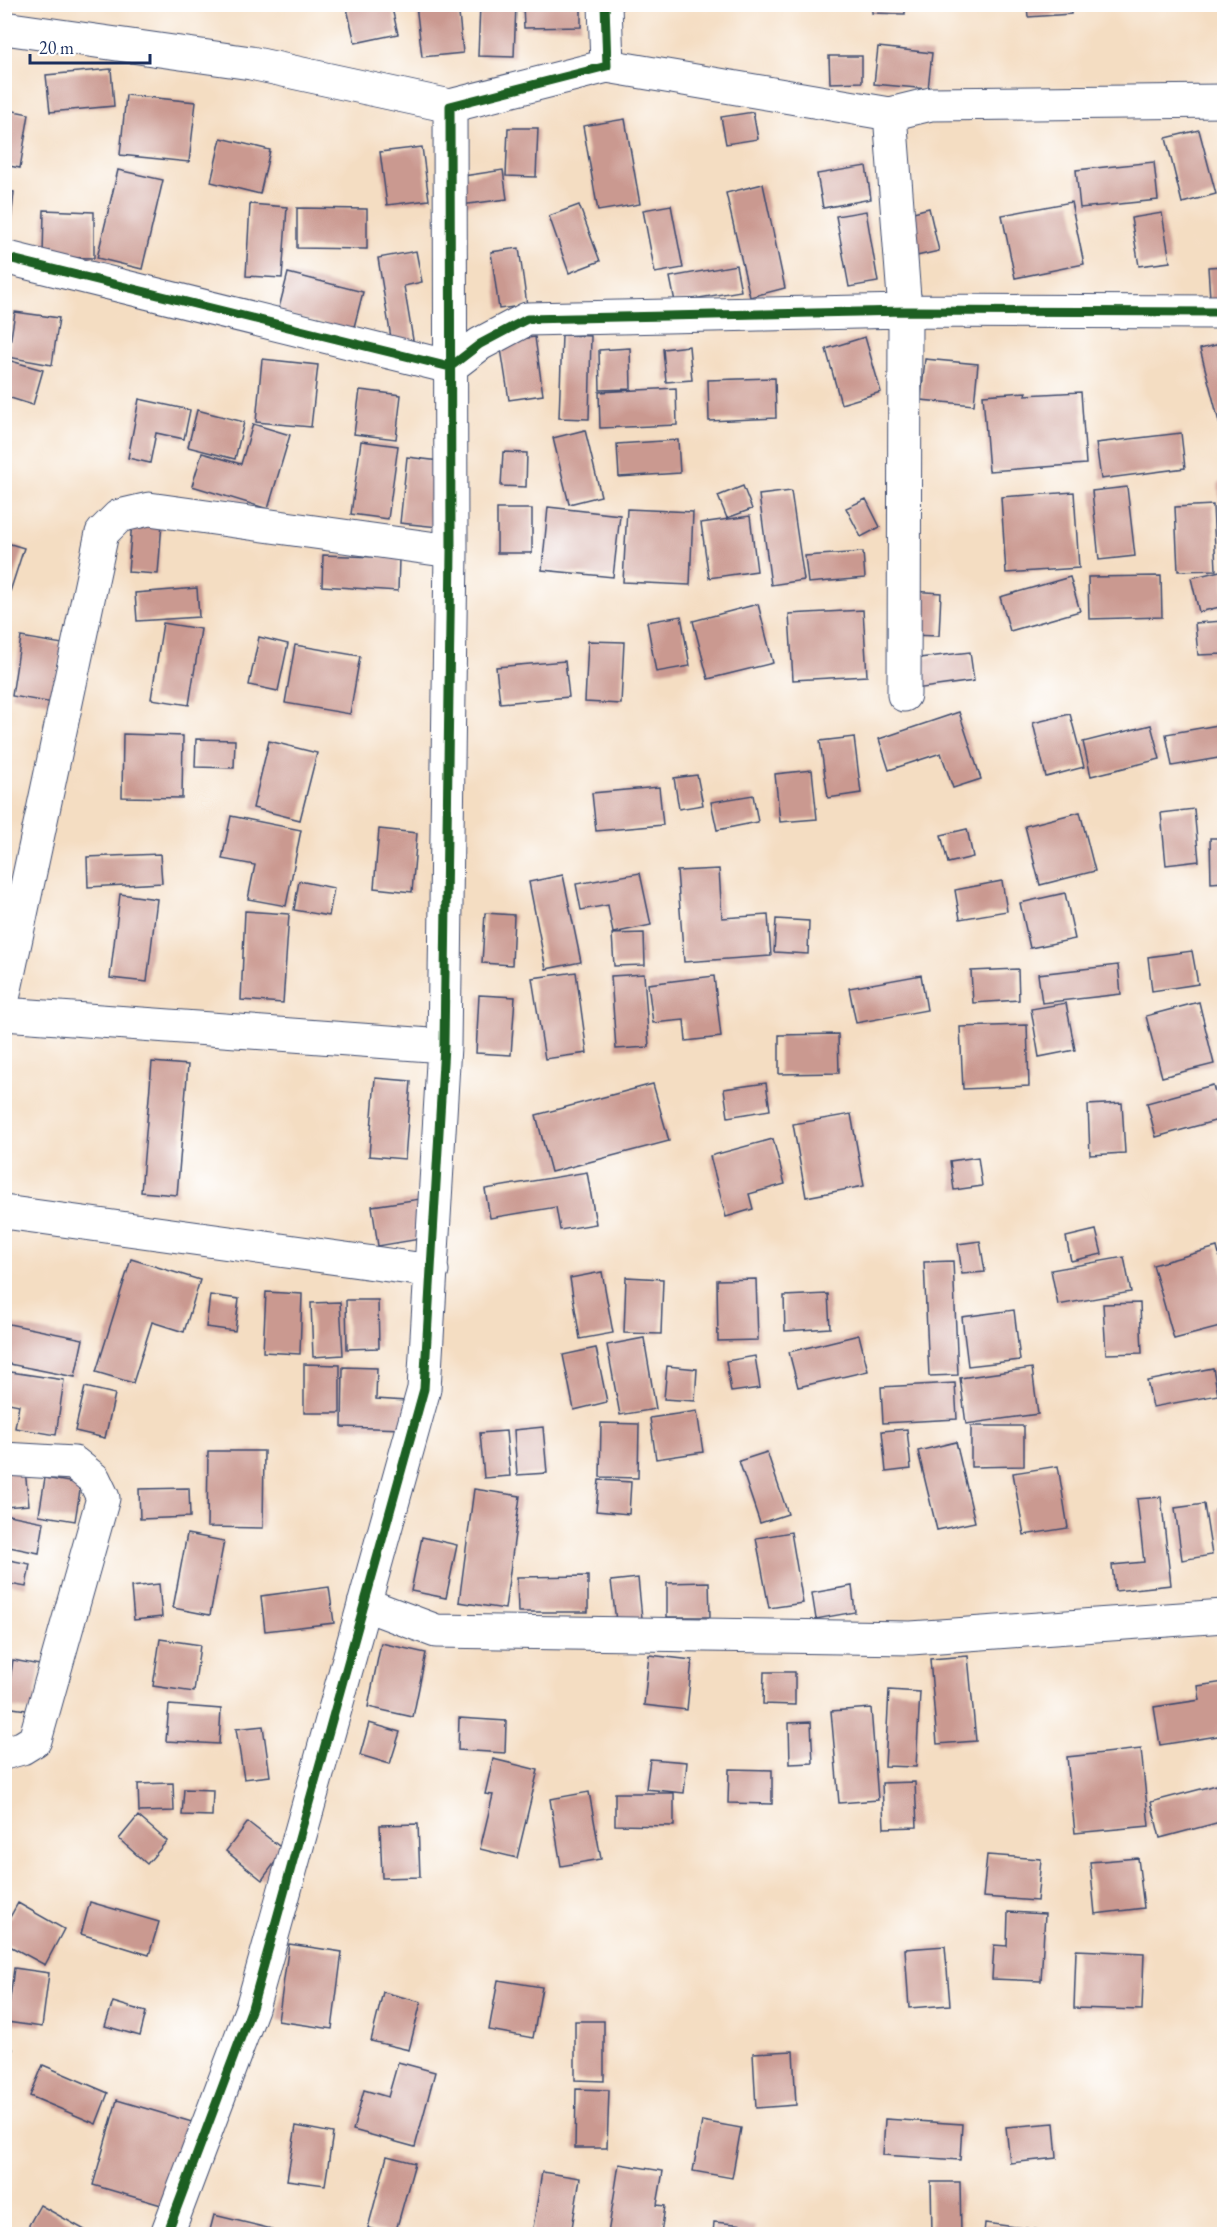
<svg xmlns="http://www.w3.org/2000/svg" width="1229" height="2239" font-family="'EB Garamond',serif">
<rect width="100%" height="100%" fill="#fff"/>
<filter id="ink" filterUnits="userSpaceOnUse"><feTurbulence type="fractalNoise" baseFrequency=".0167" numOctaves="2"/><feDisplacementMap in="SourceGraphic" scale="12" xChannelSelector="R" yChannelSelector="G"/><feConvolveMatrix kernelMatrix="1 2 1 2 8 2 1 2 1" color-interpolation-filters="sRGB"/></filter>
<filter id="wash" filterUnits="userSpaceOnUse"><feTurbulence type="fractalNoise" baseFrequency=".008" numOctaves="4" result="noise"/><feDisplacementMap in="SourceGraphic" scale="24" xChannelSelector="R" yChannelSelector="G"/><feGaussianBlur stdDeviation="1.35" result="paint"/><feColorMatrix in="noise" values="0 0 0 0 0 0 0 0 0 0 0 0 0 0 0 0 0 1.4 0 .05"/><feComposite in="paint" operator="in"/></filter>
<g filter="url(#wash)">
<rect width="100%" height="100%" fill="#f4ddc2"/>
<g id="blocks">
<!-- building -->
<path fill="#ca9990" d="M346,4H391L398,34L355,43Z
M416,4H458L463,53L422,57Z
M480,4H516L514,57L478,56Z
M523,4H581V27L524,28Z
M872,4H905V14L872,13Z
M1027,5H1071V14L1028,17Z
M878,47L932,53L928,89L874,84Z
M829,56H862V82L830,83Z
M111,69L114,106L50,112L46,75Z
M126,95L196,102L189,162L120,155Z
M4,109L29,114L20,168L4,165Z
M753,112L758,139L726,144L721,117Z
M625,119L640,204L598,211L583,126Z
M508,128H538L536,177L506,176Z
M1199,130L1216,194L1182,203L1166,138Z
M221,138L270,150L260,194L211,182Z
M422,147L429,200L387,205L380,152Z
M1154,162L1158,200L1080,208L1076,170Z
M866,166L871,199L823,208L817,174Z
M118,170L163,180L142,269L97,258Z
M503,170L507,199L461,205L457,177Z
M763,184L785,288L750,297L726,193Z
M4,191L14,192L10,231L4,230Z
M1071,202L1084,264L1015,278L1002,215Z
M250,204L287,207L282,278L246,276Z
M579,205L600,261L569,273L549,216Z
M671,205L683,268L655,273L643,210Z
M297,208L367,209V249L297,248Z
M929,208L939,251L912,257L902,215Z
M44,210L94,212V258L43,257Z
M866,211L878,282L849,287L836,216Z
M1162,213L1170,262L1139,266L1131,218Z
M519,248L527,305L499,309L491,252Z
M416,251L422,282L404,286L413,340L392,344L378,258Z
M736,265L741,291L675,302L670,277Z
M1224,266V313L1211,314L1208,267Z
M288,273L363,292L353,331L278,312Z
M15,312L59,318L52,365L8,357Z
M562,335L591,336L589,419L559,418Z
M535,337L543,395L509,400L500,342Z
M865,337L881,392L841,404L826,349Z
M1224,343V441L1200,349Z
M689,346L692,380L666,382L663,349Z
M630,348L631,389L600,390L599,350Z
M4,359L43,370L33,405L4,396Z
M262,359L318,365L311,427L256,422Z
M925,359L978,364L974,405L921,400Z
M775,378L776,418L709,421L708,380Z
M676,388L677,425L600,428L599,392Z
M360,390L401,395L396,439L354,434Z
M1026,392L1025,395L1081,392L1086,464L989,471L983,395Z
M139,399L190,410L184,439L156,433L150,463L128,458Z
M197,410L244,422L235,459L188,447Z
M253,424L290,435L268,509L192,486L202,453L241,464Z
M585,430L601,496L569,504L553,438Z
M1181,433L1185,468L1101,479L1096,443Z
M678,440L680,473L619,477L617,444Z
M361,441L398,446L388,519L351,514Z
M503,452L527,453L526,487L501,486Z
M407,457L456,463L448,528L400,523Z
M1218,482H1224V522H1221Z
M743,486L752,509L727,518L718,496Z
M1127,487L1135,556L1099,560L1092,491Z
M791,491L804,580L771,585L759,495Z
M1074,492L1079,568L1006,573L1001,497Z
M866,499L880,527L861,537L846,508Z
M1213,505L1216,570L1178,571L1175,507Z
M548,507L620,515L613,577L542,570Z
M497,509H532V553H497Z
M627,509L693,512L690,585L623,582Z
M750,516L757,571L709,578L701,523Z
M132,521L162,523L158,574L128,572Z
M4,542L24,548L8,598L4,596Z
M863,552L865,578L808,583L805,556Z
M323,555L399,558L398,591L322,586Z
M1224,570V606L1199,612L1191,578Z
M1161,576L1162,617L1089,619L1088,577Z
M1070,577L1080,611L1010,631L1000,597Z
M197,588L199,617L137,621L135,593Z
M911,591L941,593L939,636L909,635Z
M758,604L773,663L708,679L693,621Z
M863,610L867,676L793,680L789,614Z
M681,616L690,666L656,672L647,622Z
M1224,621V654L1198,655L1195,623Z
M163,623L201,629L189,705L151,699Z
M21,637L63,644L53,703L12,696Z
M259,637L288,644L278,691L249,685Z
M588,641L624,642L621,704L585,702Z
M295,645L360,656L350,714L285,703Z
M970,652L974,681L915,689L911,659Z
M565,661L569,697L500,703L496,667Z
M959,712L981,779L953,788L941,753L889,770L879,739Z
M1070,714L1084,767L1046,777L1033,723Z
M1224,724V757L1172,766L1166,734Z
M1151,725L1160,759L1091,776L1083,742Z
M123,734L183,736L182,798L122,797Z
M854,737L861,793L828,798L820,741Z
M196,739L235,740L234,768L195,767Z
M269,741L317,753L300,820L253,808Z
M812,770L817,819L780,822L775,774Z
M697,775L703,805L679,809L674,778Z
M659,787L663,825L596,831L592,793Z
M753,795L758,822L717,830L711,802Z
M1194,809L1199,861L1166,865L1161,813Z
M1080,812L1095,871L1040,885L1025,826Z
M231,816L301,830L286,906L248,899L255,865L222,859Z
M379,829L417,833L412,892L374,888Z
M967,829L973,857L948,863L941,835Z
M1210,838H1224V882L1211,883Z
M160,854L162,883L88,887L87,857Z
M719,869L722,918L768,915L771,956L684,962L677,871Z
M640,873L651,925L613,933L608,905L581,910L576,884Z
M563,875L581,962L546,969L529,882Z
M299,881L334,888L329,916L294,910Z
M1002,881L1007,911L960,919L955,890Z
M1065,893L1075,939L1030,948L1020,903Z
M120,894L157,899L147,982L110,978Z
M245,911L289,914L283,1003L241,1000Z
M485,913L514,915L512,965L482,963Z
M776,919L809,921L808,954L774,952Z
M644,933L645,965L614,966L612,934Z
M1192,951L1198,984L1152,991L1148,957Z
M1118,965L1121,994L1042,1003L1038,974Z
M1018,969L1019,1000L973,1003L971,971Z
M576,972L587,1053L545,1059L532,978Z
M644,974L649,1047L616,1049L611,976Z
M921,975L927,1010L856,1023L849,988Z
M714,976L721,1037L686,1041L684,1020L653,1023L648,984Z
M479,995L515,997L511,1055L476,1053Z
M1199,1002L1214,1064L1162,1077L1146,1016Z
M1066,1003L1075,1050L1039,1057L1031,1009Z
M1027,1025L1029,1086L963,1089L960,1027Z
M838,1034L839,1073L779,1074V1035Z
M152,1062L188,1065L177,1195L141,1192Z
M375,1078L411,1081L405,1159L369,1156Z
M766,1083L770,1110L728,1117L724,1089Z
M653,1084L669,1141L551,1172L536,1115Z
M1213,1085L1222,1119L1156,1137L1147,1103Z
M1122,1103L1125,1153L1090,1155L1088,1105Z
M851,1114L864,1186L806,1197L793,1124Z
M773,1139L785,1184L749,1194L753,1209L726,1217L710,1156Z
M978,1157L982,1186L954,1190L950,1161Z
M587,1172L596,1224L560,1230L556,1207L490,1218L485,1189Z
M420,1199L426,1238L378,1246L372,1206Z
M1096,1230L1102,1254L1071,1261L1066,1237Z
M980,1241L985,1272L962,1274L958,1244Z
M1217,1247L1224,1275V1326L1174,1339L1153,1265Z
M1124,1257L1131,1292L1058,1305L1051,1270Z
M131,1259L200,1280L184,1332L152,1322L133,1383L96,1372Z
M953,1261L958,1375L929,1376L924,1262Z
M602,1272L613,1333L580,1339L570,1278Z
M626,1277L663,1279L661,1334L624,1333Z
M756,1279L758,1340L718,1341L717,1280Z
M266,1292L302,1294L300,1354L263,1352Z
M828,1294L830,1328L785,1331L784,1296Z
M210,1295L239,1299L235,1331L206,1327Z
M346,1300H378L379,1348L347,1349Z
M340,1302L343,1355L313,1357L311,1303Z
M1140,1303L1142,1353L1106,1354L1103,1304Z
M1014,1310L1020,1360L968,1366L962,1317Z
M4,1323L83,1339L75,1377L4,1363Z
M859,1335L868,1371L798,1387L789,1352Z
M644,1338L656,1409L620,1415L607,1345Z
M596,1348L607,1402L574,1410L563,1355Z
M755,1356L760,1388L731,1392L726,1361Z
M304,1364L340,1365V1413H304Z
M667,1366L697,1369L695,1401L664,1399Z
M343,1367L377,1368L376,1399L406,1401L405,1429L342,1427Z
M1032,1368L1038,1414L966,1424L960,1378Z
M1213,1368L1218,1395L1153,1407L1147,1381Z
M4,1371L64,1380L56,1435L15,1428L19,1405L4,1402Z
M955,1383L957,1419L883,1423L881,1387Z
M85,1387L115,1394L105,1438L75,1431Z
M697,1411L703,1452L656,1459L650,1418Z
M601,1423L639,1424L638,1478L600,1477Z
M971,1426H1024V1466L971,1467Z
M543,1427L547,1473L517,1475L514,1430Z
M907,1429L911,1469L886,1472L882,1431Z
M506,1431L510,1476L484,1478L480,1433Z
M956,1442L975,1522L937,1530L918,1451Z
M208,1451H264L263,1528L207,1527Z
M767,1452L788,1514L760,1523L739,1461Z
M1058,1466L1068,1528L1024,1535L1013,1473Z
M25,1471L29,1505L4,1507V1473Z
M45,1478L81,1484L75,1521L39,1515Z
M599,1480L631,1482L629,1514L596,1511Z
M189,1488L190,1517L140,1519L139,1489Z
M474,1489L520,1496L505,1609L459,1602Z
M1161,1497L1171,1585L1115,1591L1112,1565L1144,1562L1137,1499Z
M1204,1504L1212,1555L1182,1560L1175,1508Z
M1224,1508V1542L1215,1510Z
M4,1514L44,1522L39,1553L4,1546Z
M791,1532L803,1603L769,1608L756,1538Z
M187,1534L224,1541L210,1615L173,1608Z
M422,1537L457,1545L446,1598L411,1591Z
M4,1559L30,1564L26,1587L4,1583Z
M588,1576V1612H518L517,1577Z
M638,1578L642,1618L616,1621L611,1581Z
M709,1582L710,1617H667V1583Z
M159,1584L162,1617L134,1620L131,1587Z
M852,1586L855,1612L816,1619L812,1593Z
M329,1587L334,1623L265,1631L261,1596Z
M160,1639L200,1645L194,1692L153,1686Z
M381,1643L426,1653L413,1717L368,1707Z
M649,1655L692,1660L687,1710L644,1705Z
M968,1656L976,1741L937,1744L930,1659Z
M13,1660L40,1665L33,1711L6,1707Z
M764,1672H795V1705L763,1704Z
M1224,1682V1735L1160,1745L1154,1707L1200,1700L1198,1686Z
M889,1690L920,1692L916,1767L885,1766Z
M169,1705L221,1709L219,1744L166,1741Z
M871,1708L878,1800L839,1803L831,1711Z
M459,1718L506,1721L505,1753L458,1750Z
M811,1722L813,1763L790,1764L789,1723Z
M369,1723L400,1732L390,1764L360,1755Z
M263,1726L270,1776L244,1779L236,1729Z
M1141,1749L1149,1826L1075,1833L1067,1757Z
M493,1759L538,1770L517,1858L480,1849L493,1795L485,1794Z
M650,1759L687,1762L684,1793L646,1789Z
M729,1769L772,1770V1804L728,1803Z
M915,1782L917,1827L884,1828L882,1783Z
M173,1783L174,1811L139,1812L138,1784Z
M1224,1783V1821L1160,1838L1151,1802Z
M184,1789L213,1790L212,1816L182,1815Z
M589,1792L601,1859L561,1866L550,1799Z
M615,1793H674V1826L615,1825Z
M138,1816L167,1841L147,1864L119,1839Z
M248,1822L284,1850L262,1880L226,1851Z
M418,1824L420,1877L382,1878L380,1825Z
M987,1855L1041,1859L1037,1901L983,1897Z
M1138,1858L1144,1908L1095,1914L1090,1862Z
M90,1902L159,1922L149,1955L81,1934Z
M18,1903L64,1929L45,1965L4,1943V1928Z
M1008,1912L1045,1914L1041,1981L992,1979L994,1945L1007,1946Z
M289,1944L342,1952L332,2029L278,2021Z
M945,1946L950,2005L909,2008L905,1949Z
M1076,1950L1144,1953L1142,2010L1074,2008Z
M14,1968L49,1973L42,2027L7,2022Z
M498,1980L542,1987L533,2038L489,2030Z
M383,1992L421,2002L409,2050L371,2041Z
M113,2002L146,2012L140,2036L105,2026Z
M575,2021H604V2081L575,2080Z
M4,2045L13,2049L4,2067Z
M793,2051L796,2105L756,2108L753,2053Z
M398,2062L435,2072L415,2147L353,2130L364,2090L388,2097Z
M43,2065L108,2093L96,2124L30,2096Z
M576,2089L609,2090L607,2148H575Z
M117,2100L192,2122L168,2207L93,2185Z
M885,2119L962,2124L960,2160L883,2155Z
M702,2121L741,2128L732,2178L693,2171Z
M1054,2123L1057,2158L1010,2163L1006,2127Z
M296,2126L333,2133L325,2185L287,2180Z
M387,2156L415,2163L395,2234L368,2228Z
M619,2164L663,2171L657,2205L665,2206L661,2234H608Z
M542,2172L580,2178L571,2234H532Z
M931,2182H960L961,2234H932Z
M40,2205L92,2234H24Z
M214,2215L272,2229L271,2234H209Z
M714,2222L755,2226L754,2234H713Z
M985,2223L1039,2230L1038,2234H984Z"/>
</g>
</g>
<g filter="url(#ink)">
<use href="#blocks" fill-opacity="0" stroke="#3c496d" stroke-width="1.5"/>
<g fill="none" stroke-linecap="round" stroke-linejoin="round">
<defs>
<path id="minor" d="M4,28L251,63L450,106
M607,66L890,114L931,104L1224,101
M890,114L905,311L904,695
M4,257L450,367L480,344L527,319L905,311L1224,312
M4,994L102,533L119,516L149,509L451,551
M4,1014L444,1046
M4,1212L432,1271
M4,1459L74,1463L94,1479L103,1498L35,1740L22,1748L4,1753
M364,1604L436,1631L911,1638L1224,1616
M167,2234L252,2008L424,1389L444,1046L451,551L450,106L607,66L605,4"/>
</defs>
<!-- minor casing -->
<use href="#minor" stroke="#3c496d" stroke-width="35"/>
<!-- minor -->
<use href="#minor" stroke="#fff" stroke-width="33"/>
<defs>
<path id="cycleway" d="M4,257L450,367L480,344L527,319L905,311L1224,312
M167,2234L252,2008L424,1389L444,1046L451,551L450,106L607,66L605,4"/>
</defs>
<!-- cycleway casing -->
<use href="#cycleway" stroke="#fff" stroke-width="13"/>
<!-- cycleway -->
<use href="#cycleway" stroke="#1b5e20" stroke-width="9"/>
</g>
</g>
<!-- margin -->
<rect width="1229" height="2239" fill="none" stroke="#fff" stroke-width="24"/>
<!-- scale -->
<path d="M30 54v9h120v-9" fill="none" stroke="#1b2f5e" stroke-width="3"/>
<text x="39" y="54" font-size="18" fill="#1b2f5e" stroke="#ffffff" stroke-width="4.5" paint-order="stroke">20 m</text>
</svg>
